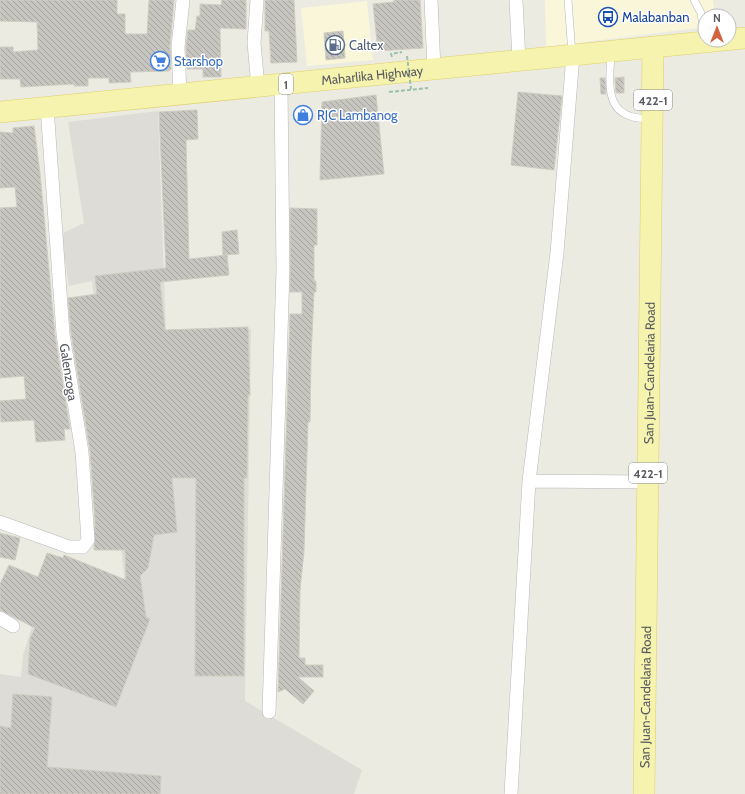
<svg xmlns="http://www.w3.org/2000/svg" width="745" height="794" font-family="Cabin,sans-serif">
<defs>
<pattern id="building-back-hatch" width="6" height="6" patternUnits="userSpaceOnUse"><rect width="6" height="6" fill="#c7c5bf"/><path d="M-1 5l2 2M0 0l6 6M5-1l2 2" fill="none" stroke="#a5a39f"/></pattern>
</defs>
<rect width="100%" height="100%" fill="#ebebe2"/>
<!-- commercial -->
<path fill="#f9f6d9" d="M545,0H713L715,16H705V27L546,47Z
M367,1L373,60L307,66L301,8Z"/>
<!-- industrial -->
<path fill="#dddcd6" d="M158,111L166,331L251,329L245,701L362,770L354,794H0V674L21,677L23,655L45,585L128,612L92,281L69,286L61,234L84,223L68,122Z"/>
<!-- building -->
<path fill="url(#building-back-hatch)" stroke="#cfcdc1" d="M0,0H117V14H125V34H147L149,0H174L170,46L171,69L169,71L130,72L131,82L109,83V78H88V86H74V84L21,87L20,79H0V47H13V52L38,50L37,22L0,21Z
M222,0H246V29L220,28L221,77H203V69H187L186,47L188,30H195L197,16H200V4L221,5Z
M265,0H294L297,62L271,63L269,31H265Z
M394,0H420L423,48L378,51L373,4L394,2Z
M343,31L345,58L326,60L324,33Z
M624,77V93H616L615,78Z
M600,78H605L606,94H601Z
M518,92L562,96L554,170L511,165Z
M376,95L384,174L320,180L322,102Z
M197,110L198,139L186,140L189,259L227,255L229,275L160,282L165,330L248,327L250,395H248L247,478H244V676H195L196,478H172L177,532L154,535L148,568L140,576L146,617L150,619L116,707L28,674L30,639L35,628L0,610V584L9,565L38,577L47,553L63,558L64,555L126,580L125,550H94L95,521L90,451L71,333L68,298L97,294L95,276L166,268L159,112Z
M34,126L40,173L55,335L70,429H64L65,440L36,442L34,420L1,422L0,405V401L26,399L24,376L0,378V208L17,207L15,187L0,188V132L13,133V128Z
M290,208L317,209V245H314V281H316V292H314L311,357L310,422H308L304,551L300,590L299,658H305V665H323V677H298L314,691L303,704L285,689L278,692L290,314H302V292H290Z
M237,230L239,254L223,255L222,232Z
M0,533L20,538L15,560L0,557Z
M13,694L52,697L47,767L161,776L160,794H0V726L11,728Z"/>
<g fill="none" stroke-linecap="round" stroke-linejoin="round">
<defs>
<path id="lane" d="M568,0L572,54
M694,0L701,13L705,40
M611,54C610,75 604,108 630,116C636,119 644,118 651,119"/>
<path id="street" d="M257,0L254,43L258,87
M431,0L434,69
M516,0L519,61
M180,94L178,47L183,0
M529,481L648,482
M0,522L69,547H83L88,540L82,452L63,334L47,107
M0,618L13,626
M269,712L283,270L281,84
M511,794L529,481L557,253L573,55"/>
<g id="primary">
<path id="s1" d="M0,112L745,38"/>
<path id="s2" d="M644,794L653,47"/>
</g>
</defs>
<!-- lane casing -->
<use href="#lane" stroke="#b7b8bd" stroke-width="8"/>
<!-- street casing -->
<use href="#street" stroke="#b7b8bd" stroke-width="14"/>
<!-- primary casing -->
<use href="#primary" stroke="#e0cf67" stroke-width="22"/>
<!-- path -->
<path stroke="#9bc0ab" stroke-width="2" stroke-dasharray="4 2" stroke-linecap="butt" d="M392,57L391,54L402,52
M389,92L428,88"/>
<!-- lane -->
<use href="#lane" stroke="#fff" stroke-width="7"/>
<!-- street -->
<use href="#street" stroke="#fff" stroke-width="13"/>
<!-- primary -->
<use href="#primary" stroke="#f5f3ae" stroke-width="21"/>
<!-- path-bridge -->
<path stroke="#9bc0ab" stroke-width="2" stroke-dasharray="4 2" stroke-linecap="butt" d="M407,56L411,89"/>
</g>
<!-- icons -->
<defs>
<symbol id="bus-ring" viewBox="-11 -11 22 22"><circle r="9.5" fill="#fff" stroke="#1a4fb4" stroke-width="1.5"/><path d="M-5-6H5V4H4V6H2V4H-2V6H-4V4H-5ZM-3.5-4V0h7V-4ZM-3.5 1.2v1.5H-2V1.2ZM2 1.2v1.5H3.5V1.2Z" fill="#1a4fb4"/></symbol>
<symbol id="fuel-ring" viewBox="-11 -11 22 22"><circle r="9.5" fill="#fff" stroke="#5c6f8a" stroke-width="1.5"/><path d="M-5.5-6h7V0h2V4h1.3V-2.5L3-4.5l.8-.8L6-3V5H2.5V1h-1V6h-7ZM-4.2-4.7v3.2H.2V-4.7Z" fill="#5c6f8a"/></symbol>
<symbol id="supermarket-ring" viewBox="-11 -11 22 22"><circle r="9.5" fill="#fff" stroke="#3f7fe0" stroke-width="1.5"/><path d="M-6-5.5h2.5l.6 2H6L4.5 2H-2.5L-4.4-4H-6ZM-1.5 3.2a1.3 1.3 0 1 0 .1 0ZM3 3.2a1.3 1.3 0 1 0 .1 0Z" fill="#3f7fe0"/></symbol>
<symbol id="shop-ring" viewBox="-11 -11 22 22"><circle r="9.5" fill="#fff" stroke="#3f7fe0" stroke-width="1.5"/><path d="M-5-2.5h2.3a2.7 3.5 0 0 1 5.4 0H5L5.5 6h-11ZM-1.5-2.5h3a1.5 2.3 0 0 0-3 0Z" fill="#3f7fe0"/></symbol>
</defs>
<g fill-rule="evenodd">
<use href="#bus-ring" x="597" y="6" width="22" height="22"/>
<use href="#fuel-ring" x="324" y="34" width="22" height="22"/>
<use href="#supermarket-ring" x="149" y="50" width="22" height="22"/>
<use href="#shop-ring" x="292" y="104" width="22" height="22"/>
</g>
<g text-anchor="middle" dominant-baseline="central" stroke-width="3" stroke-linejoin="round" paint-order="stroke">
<!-- shield labels -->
<g fill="#fff" stroke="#8c8d90" stroke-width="1">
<rect x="279" y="74" width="14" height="20" rx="3"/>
<rect x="634" y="90" width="38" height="20" rx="3"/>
<rect x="629" y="463" width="38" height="20" rx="3"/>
</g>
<g font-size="12" font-weight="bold" fill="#5a5c61">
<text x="286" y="84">1</text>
<text x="653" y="100">422-1</text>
<text x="648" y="473">422-1</text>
</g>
<!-- transit labels -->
<g font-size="13" fill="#164399" stroke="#fff" text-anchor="start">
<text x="622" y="17">Malabanban</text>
</g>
<!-- service labels -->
<g font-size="13" fill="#4e5e75" stroke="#fff" text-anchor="start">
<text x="349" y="45">Caltex</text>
</g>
<!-- shop labels -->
<g font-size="13" fill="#366cbe" stroke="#fff" text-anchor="start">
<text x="174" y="61">Starshop</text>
<text x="317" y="115">RJC Lambanog</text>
</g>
<!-- street labels -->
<g font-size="13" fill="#5a5c61" stroke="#fff">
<text stroke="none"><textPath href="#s1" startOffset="374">Maharlika Highway</textPath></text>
<text transform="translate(69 372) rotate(81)">Galenzoga</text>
<text stroke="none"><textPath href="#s2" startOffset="421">San Juan-Candelaria Road</textPath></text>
<text stroke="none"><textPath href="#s2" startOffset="97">San Juan-Candelaria Road</textPath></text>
</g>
</g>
<!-- north arrow -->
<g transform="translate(717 28)"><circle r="19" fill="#ffffff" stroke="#bdbec0"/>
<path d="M0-3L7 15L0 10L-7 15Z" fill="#d46140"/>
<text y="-6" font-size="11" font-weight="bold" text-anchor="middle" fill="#5a5c61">N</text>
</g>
</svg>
